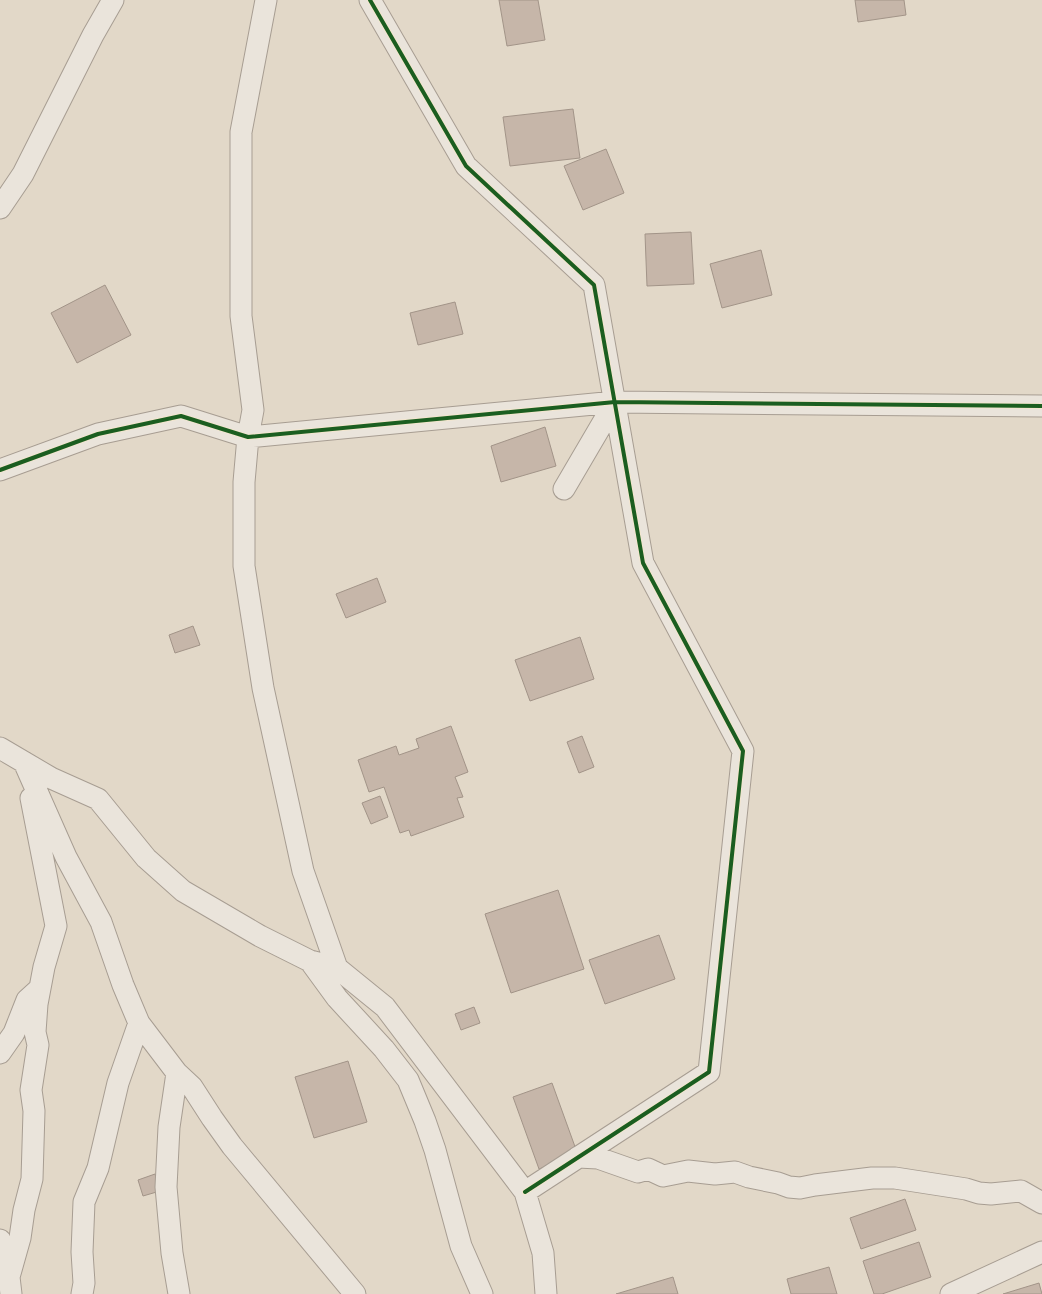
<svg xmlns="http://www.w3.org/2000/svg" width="1042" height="1294" font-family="'Crimson Pro',serif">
<rect width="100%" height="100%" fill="#e2d8c8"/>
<!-- building -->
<path fill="#c6b6a9" stroke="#a29488" d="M499,0H538L545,40L507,46Z
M855,0H904L906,15L858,22Z
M573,109L580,158L510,166L503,117Z
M606,149L624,193L583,210L564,166Z
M691,232L694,284L647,286L645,234Z
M761,250L772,295L722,308L710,264Z
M105,285L131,335L77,363L51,313Z
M455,302L463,334L418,345L410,313Z
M545,427L556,466L501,482L491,446Z
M377,578L386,602L346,618L336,594Z
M193,626L200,645L175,653L169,635Z
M580,637L594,679L530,701L515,660Z
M451,726L468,772L455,777L463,797L457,798L464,817L411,836L409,830L400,833L384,787L369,792L358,760L396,746L399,755L419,748L416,739Z
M582,736L594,767L579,773L567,742Z
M380,796L388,817L371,824L362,803Z
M558,890L584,969L511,993L485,914Z
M659,935L675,979L605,1004L589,960Z
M474,1007L480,1023L461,1030L455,1014Z
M348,1061L367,1122L314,1138L295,1077Z
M552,1083L578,1155L539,1169L513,1097Z
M155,1174L160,1191L143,1196L138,1180Z
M905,1199L916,1230L861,1249L850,1218Z
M919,1242L931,1277L882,1294H874L863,1261Z
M829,1267L837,1294H791L787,1279Z
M673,1277L678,1294H616Z
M1039,1283L1042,1294H1003Z"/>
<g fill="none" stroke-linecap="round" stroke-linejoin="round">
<defs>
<path id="street" d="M266,0L241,132V316L253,410L248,437L244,482V566L263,688L303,871L337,968
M370,0L466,166L594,285L643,563L743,751L709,1072L525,1192
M0,208L23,174L93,35L113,0
M0,470L98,434L181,416L248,437L615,402L1042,406
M564,489L615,402
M0,748L51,778L98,799L146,858L183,891L260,936L310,961L337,968L385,1007L525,1192L543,1253L546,1294
M24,762L66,857L101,922L123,985L139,1023L177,1073L192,1087L212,1118L232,1146L355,1294
M310,961L337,998L384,1049L408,1080L425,1121L435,1150L461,1246L482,1294
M0,1053L14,1033L27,1000L38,990
M177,1073L169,1127L166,1187L172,1253L179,1294
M578,1157L598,1158L638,1172L648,1169L663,1176L688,1171L715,1174L735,1172L749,1177L778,1183L789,1187L800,1188L815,1185L872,1178H895L966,1189L979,1193L991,1194L1021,1191L1042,1203
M0,1240L9,1277L11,1294
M9,1277L20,1238L24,1210L32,1179L34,1111L31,1090L38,1045L35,1032L37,1004L44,967L56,926L31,798
M82,1294L84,1283L82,1252L84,1202L98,1168L118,1083L139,1023
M951,1294L1042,1252"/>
</defs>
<!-- street casing -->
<use href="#street" stroke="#a79d92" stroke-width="23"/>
<!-- street -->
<use href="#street" stroke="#eae4db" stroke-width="21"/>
<defs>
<path id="cycleway" d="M370,0L466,166L594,285L643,563L743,751L709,1072L525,1192
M0,470L98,434L181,416L248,437L615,402L1042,406"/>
</defs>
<!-- cycleway casing -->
<use href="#cycleway" stroke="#f4e6ce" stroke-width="6"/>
<!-- cycleway -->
<use href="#cycleway" stroke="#1b5e20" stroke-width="4"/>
</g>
</svg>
